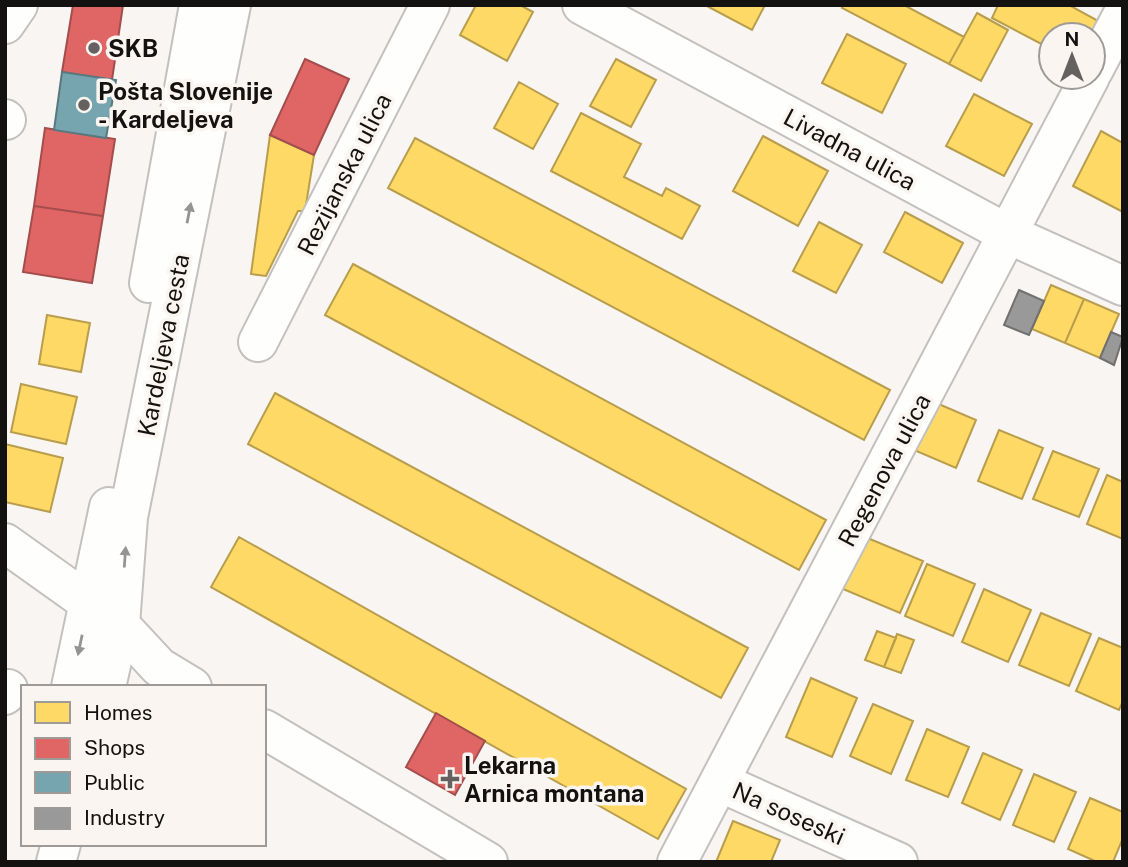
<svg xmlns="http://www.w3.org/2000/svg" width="1128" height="867" font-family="'Public Sans',sans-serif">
<rect width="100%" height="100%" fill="#f8f5f2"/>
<!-- homes -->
<path fill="#ffd966" stroke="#b89d4c" stroke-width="2" d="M476,5H520L533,12L507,61L460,35Z
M705,5H765L752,30Z
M844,5H904L964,37L949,64L842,8Z
M998,5H1069L1102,23L1093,35H1051V49L992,18Z
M977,13L1008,30L981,81L949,64Z
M847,34L906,64L882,113L822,83Z
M616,59L656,80L631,127L590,106Z
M519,82L558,104L533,149L494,128Z
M974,94L1032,124L1004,176L946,146Z
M581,113L641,144L624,177L662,196L666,188L700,206L682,239L551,171Z
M1101,131L1123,143V212L1073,186Z
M270,135L314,155L305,211H298L266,276L251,274Z
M763,136L828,171L798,226L733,191Z
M415,138L890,390L864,440L388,188Z
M905,212L963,243L942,283L884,252Z
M819,222L862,245L836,293L793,271Z
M353,264L826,520L799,570L325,315Z
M1051,285L1084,299L1065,343L1032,329Z
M1084,299L1119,314L1100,358L1065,343Z
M47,315L90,323L81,372L39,364Z
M21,384L77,397L66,444L11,432Z
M275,393L748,648L721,698L248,444Z
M934,402L976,420L956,468L914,450Z
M999,430L1043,448L1022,499L978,481Z
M5,444L63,458L50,512L5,502Z
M1053,451L1099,469L1079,517L1033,499Z
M1107,475L1123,482V539L1087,524Z
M239,537L686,789L658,839L211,587Z
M865,537L923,561L900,613L843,589Z
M927,564L975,584L953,636L905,616Z
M984,589L1031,610L1008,662L962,642Z
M1041,613L1091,634L1069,686L1019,665Z
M877,631L896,638L884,667L865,660Z
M897,634L914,640L901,673L884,667Z
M1099,638L1123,648V701L1119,710L1076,691Z
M811,678L857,698L832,757L786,737Z
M873,704L913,721L891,774L850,756Z
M927,729L969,747L948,797L906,780Z
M983,753L1022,770L1000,820L962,803Z
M1034,774L1076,792L1054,842L1013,825Z
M1090,798L1123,812V838L1113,862H1097L1068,849Z
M733,821L780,840L771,862H716Z"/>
<!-- shops -->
<path fill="#e06666" stroke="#a34d4c" stroke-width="2" d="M73,5H123L112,80L62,72Z
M305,59L349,79L314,155L270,135Z
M45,128L115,139L103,216L34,206Z
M34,206L103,216L92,283L23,272Z
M436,713L485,741L455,795L406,767Z"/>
<!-- public -->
<path fill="#76a5af" stroke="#597980" stroke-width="2" d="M62,72L116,80L106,138L54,130Z"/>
<!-- industry -->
<path fill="#999" stroke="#717070" stroke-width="2" d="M1019,290L1044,301L1029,335L1004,325Z
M1111,332L1123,337L1114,365L1100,358Z"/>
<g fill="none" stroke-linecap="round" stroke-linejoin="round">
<defs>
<path id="minor" d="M582,5L1008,234L1123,286
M5,24L18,5
M1093,71L1123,14
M5,119L6,120
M149,283L199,5
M258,342L430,5
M5,543L120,625L159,667L192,687
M71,687L109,507
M106,687L120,625L128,517L231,5
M5,695L8,689
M264,729L488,862
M719,782L898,862
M56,862L61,844
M677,862L1090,77"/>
</defs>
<!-- minor casing -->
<use href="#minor" stroke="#c3c1bf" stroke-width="42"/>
<!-- minor -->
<use href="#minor" stroke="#fefefd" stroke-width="38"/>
</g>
<!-- one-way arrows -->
<defs><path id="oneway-solid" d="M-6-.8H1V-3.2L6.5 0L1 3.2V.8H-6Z" transform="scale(1.75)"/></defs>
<g fill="#959493">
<use href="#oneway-solid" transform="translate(189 213) rotate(-79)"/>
<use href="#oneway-solid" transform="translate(125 557) rotate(-86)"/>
<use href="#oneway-solid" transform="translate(80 645) rotate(102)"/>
</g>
<!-- markers -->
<g fill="#646160" stroke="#faf5f0" stroke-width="2.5">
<circle cx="94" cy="48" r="7"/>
<circle cx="84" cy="105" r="7"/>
<path d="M446.5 768.5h7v7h7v7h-7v7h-7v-7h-7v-7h7z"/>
</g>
<g text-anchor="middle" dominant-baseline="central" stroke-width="7" stroke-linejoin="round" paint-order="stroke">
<!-- poi labels -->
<g font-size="24" font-weight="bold" fill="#141211" stroke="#faf5f0" text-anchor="start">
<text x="108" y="48">SKB</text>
<text x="98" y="91">Pošta Slovenije<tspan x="98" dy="28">- Kardeljeva</tspan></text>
<text x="464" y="765">Lekarna<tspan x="464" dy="28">Arnica montana</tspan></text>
</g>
<!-- street labels -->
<g font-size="24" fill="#141211" stroke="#faf5f0">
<text transform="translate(850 149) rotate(28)">Livadna ulica</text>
<text transform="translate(344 174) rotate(-63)">Rezijanska ulica</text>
<text transform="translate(163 345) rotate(-79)">Kardeljeva cesta</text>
<text transform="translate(884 470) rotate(-62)">Regenova ulica</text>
<text transform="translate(789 813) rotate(24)">Na soseski</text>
</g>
</g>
<!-- border -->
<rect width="1128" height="867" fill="none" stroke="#141211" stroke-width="14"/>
<!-- legend -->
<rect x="21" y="685" width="245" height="161" fill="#faf5f0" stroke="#9e9a97" stroke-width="2"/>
<rect x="35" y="702" width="35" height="21" fill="#ffd966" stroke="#9e9a97" stroke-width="2"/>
<text x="84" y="720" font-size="21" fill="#141211">Homes</text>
<rect x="35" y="738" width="35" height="21" fill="#e06666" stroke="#9e9a97" stroke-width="2"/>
<text x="84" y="755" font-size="21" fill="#141211">Shops</text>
<rect x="35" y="772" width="35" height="21" fill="#76a5af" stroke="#9e9a97" stroke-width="2"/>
<text x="84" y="790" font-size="21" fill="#141211">Public</text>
<rect x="35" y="808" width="35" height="21" fill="#999999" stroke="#9e9a97" stroke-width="2"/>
<text x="84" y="825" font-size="21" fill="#141211">Industry</text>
<!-- north arrow -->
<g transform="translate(1072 56)"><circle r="33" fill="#faf5f0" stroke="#9e9a97" stroke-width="2"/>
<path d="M0-5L12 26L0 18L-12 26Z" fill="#646160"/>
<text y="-10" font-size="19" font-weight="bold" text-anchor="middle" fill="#141211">N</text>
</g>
</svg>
